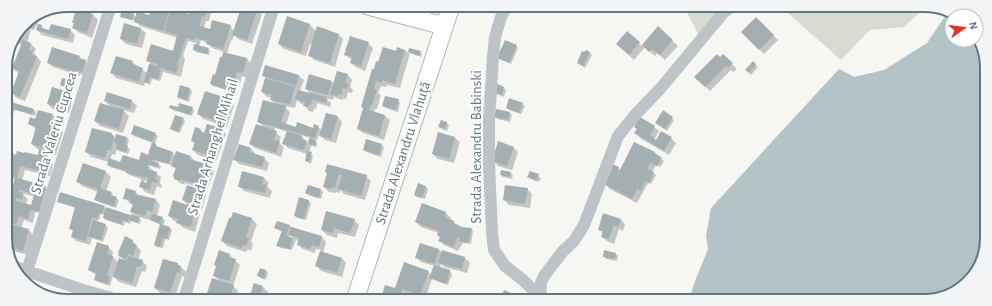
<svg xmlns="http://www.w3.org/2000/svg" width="992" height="306" font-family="'Alegreya Sans',sans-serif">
<rect width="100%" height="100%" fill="#f6f6f3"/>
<!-- green -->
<path fill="#d7dbd2" d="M684,7H732L701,40Z
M781,7H925L904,27L870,30L841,60Z"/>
<!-- water -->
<path fill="#b4c4c6" d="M948,12L954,16H952V40H976V36L986,56L985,254L962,288L928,301L689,300L695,281L708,249L706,236L711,208L839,69L854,77L884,70L927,43Z"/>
<!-- shadow -->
<path fill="#0003" fill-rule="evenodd" d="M68,5H75L74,13L59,9Z
M75,5H88L89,11L79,9Z
M155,5L190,14L192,5H213L209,21H206L204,28L211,30L230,26L234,31L257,9L262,14L252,44L238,39L234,35L232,41L231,40L227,54L246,58L251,63L248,78L242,76L240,84L230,81L227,90L213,86L211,84L216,76L224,52L212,48L207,43L201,40L199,46L208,49L210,51L209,55L196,52L194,49L196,43L188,41L183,56L185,59L181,77L163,72L160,81L152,79L150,85L145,82L144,86L116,78L112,73L132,62L147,73L150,63L147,60L176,53L178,38L140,26L135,21L124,18L122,16L133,13L136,17L150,16Z
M77,10L93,15L98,20L92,38L78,32L73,27L74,24L73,22Z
M287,18L310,25L316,31L339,35L343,39L335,67L314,60L309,55L312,45L310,44L306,56L284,49L279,44Z
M756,18L778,40L764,54L742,32Z
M35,19L39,21L34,30L31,29L27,43L31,44L36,49L34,53L41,62L25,101L17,98L12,93L19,74L14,69L10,84L5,82V64L7,61L14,65L22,45L15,42L24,23Z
M125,24L141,29L146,33L142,48L126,44L121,39Z
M41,26L46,30H70L75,35L73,43L42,35L37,30Z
M658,28L678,46L665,60L657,53L655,56L645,47L634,60L617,44L627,32L642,46Z
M368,43L373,48L365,71L356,67L351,63L352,60L345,55Z
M516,46L518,48L511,64L498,58Z
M410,49L420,52L422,54L421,57L410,53L400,88L387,85L386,87L381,86L378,93L381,95L377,109H375L374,112L385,116L390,120L384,140L363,133L358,129L374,70L379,63L396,52L405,50L409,54Z
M590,53L592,55L585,68L578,63Z
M723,56L737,69L733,72L731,70L710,91L695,77Z
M79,57L90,65L87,76L80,74V76L53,67L48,63Z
M753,62L758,67L751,75L746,70Z
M263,75L299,76L304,80L300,91L311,94L306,89L332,82L334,84L348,75L352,80L350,87L353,90L352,93L348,92L346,99L343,98V100L336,98L334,96L333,100L326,98L331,103L330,107L317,103L316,109L314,108L313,112L309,111L305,105L301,104L297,100L295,108L284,106L290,112L286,125L296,128L314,129L318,127L322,130L338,117L342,122L336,143L325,140L319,134L317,140L314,139L317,143V147L311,146L309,153L313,156L311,164L306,161L307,154L288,148L283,143L288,132L275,128L274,131L281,137L279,143L284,147L281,157L255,148L250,144L265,128L258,121L276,105L271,100L272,98L267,97L262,92L266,78ZM301,135L310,138L309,145L307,142Z
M74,82L76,84L74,90L64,87L61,85Z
M493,84L504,88L506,90L504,97L493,93Z
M181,86L190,89L192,91L189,102L180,99L178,97Z
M69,92L73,97L69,113L53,109L48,104Z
M107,93L132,101L137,106L134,113L123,110L129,116L123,133L100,126L95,121L111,107L105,101Z
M229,100L234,105L227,127L203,119L198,114Z
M398,100L400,103L398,112L386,108L383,106Z
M5,101L34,110L36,112L35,116L15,110L14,113L5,111Z
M522,104L525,106L521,114L509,110L507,108Z
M171,108H192L194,110L192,116L173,110Z
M510,113L512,115L510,122L497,119L495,117Z
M52,115L55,117L52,125L58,127L63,132L56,155L45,151L48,155L47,158L53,164L50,176L25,170L22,181L45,187L50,192L41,213L35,212L33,223L24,220L21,228L29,230L33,235L28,255L6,249V209L11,199L16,180L9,178L6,175V166L10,154L16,156L42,157L40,150L37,149L32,144L36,129L29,124ZM22,193L35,197L31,206L26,204L28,199Z
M672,118L674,120L667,131L659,125Z
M183,119L185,121L180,133L174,131L171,129Z
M441,121L447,123L449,125L447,131L442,129L440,127Z
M208,125L221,129L226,134L216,161L198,155L193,150L195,144L192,141L200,130L205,134Z
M635,127H654L659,131L654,140L656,142L662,132L671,138L676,143L669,155L640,138L636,133L638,130Z
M112,134L116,139L127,138L129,140L127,147L130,149L128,154L119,151L117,149L115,155L112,154L110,160L121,163H142L149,157L153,143L134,136L132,134H155L158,136L155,144L158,147L172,152L175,156H190L196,162L209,166L214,171L207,190L185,183V185L180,183L175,178L176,170L172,165L155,161L154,163L161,166L160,169L148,165L153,171L156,173L161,177L160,183L162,186V188L157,186L154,195L145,192L141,187L142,181L139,178L129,175L126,172L110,167L108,165L109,162L91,157L86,152ZM145,180L148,181L147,184L144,183Z
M455,138L460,142L454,163L438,159L433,154Z
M367,140L382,145L384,147L381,157L366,152L364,149Z
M513,147L518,152L512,170L498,166L493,161Z
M250,148L255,153V155L264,158L269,163L267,171L239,164L234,159Z
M661,159L664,161L660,167L656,165L652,172L656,175L651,184L648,183L637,203L610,189L605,184L613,165L621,170Z
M83,164L106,172L111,177L106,191L111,193L113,195V197L119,200L116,208L98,202L96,200L98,192L82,186L78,182Z
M326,172L366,176L371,181L365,200L344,194L340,190V193L336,192L335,193L329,192L324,187L328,174Z
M530,172L541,178L539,182L531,179L528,177Z
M510,173L513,175L512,179L503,177L501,174Z
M264,178L269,183L267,186L272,191L270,198L244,191L239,186Z
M426,187L428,189L425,199L417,197L415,195Z
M527,189L532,194L530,208L509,205L504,200Z
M321,190L323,192L321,199L308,195L306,193Z
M201,191L206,195L202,209L193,206L200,214L195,232L182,227L178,222L174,221L169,216L190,207L183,200Z
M135,192L138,194L137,196L156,200L160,205L157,216L165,220L163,226L170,228L172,230L169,240L165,239L163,248L157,247L155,245L161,225L154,222L150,219V220L139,217L141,220L140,224L131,221L130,224L125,222L124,226L106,220L104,218V215L101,214L99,220H98L97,223L105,225L108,228L103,242L92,238L90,245L76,241L72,236L73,231L70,228L76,208L61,203L58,201L104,207L106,209L107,208L137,217L131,212L133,205L124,198Z
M309,201L311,203L306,220L297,218L295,215Z
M422,204L446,213L451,218L450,221L463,228L471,229L473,231L471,244L463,243L458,251L444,245L440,241L441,238L438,235L439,233L421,227L416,222Z
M234,213L252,219L257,224L251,241L253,244L251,251L248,249L246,252L227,246L222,241Z
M620,219L625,224L623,231L619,229L614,244L607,241L602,237L603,233L599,229Z
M354,220L359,225L355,237L338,233L337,238L327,235L322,230Z
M289,226L322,237L326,242L323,253L342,258L346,263L342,277L321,271L317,266L321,250L316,249L315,253L303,249L298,244L299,241L296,240L292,250L280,248L278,245L282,232L276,228ZM290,235L294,239L289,237Z
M132,240L141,251L138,260L142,261L147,266L145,272L142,271L136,287L119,282L113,276L110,286L98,282L95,280L96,275L89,270L108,247L113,252L112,256L118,262L124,261L120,256Z
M421,245L439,250L442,253L465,258L470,263L467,273L444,267L441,264L440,268L450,271L452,274L448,285L432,279L425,300L407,293L405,300H384L382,298L395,289L428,272L431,275L435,266L421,262L417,258Z
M616,254L618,256L617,261L606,259L604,256Z
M229,255L240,265L233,286L238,291L235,299H206L213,279L220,281L214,276Z
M178,264L186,272L185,277L182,276L175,297L160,293L155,288Z
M260,269L266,270L268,273L266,280L258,276Z
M255,284L263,287L268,292L265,299H250Z
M512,295L514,297L513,300H506L502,297Z"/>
<!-- building -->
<path fill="#a4afb2" d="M68,5H73L71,11L60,9Z
M152,5H158L170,9L163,31L134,22L137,11L149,15Z
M191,5H208L205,17L202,16L199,26L210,29L212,20L231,25L223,49L206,44L207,41L195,38V40L186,38L177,65H179L176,73L158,67L161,69L158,79L150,77L148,83L144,82L149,64L157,66L158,64L146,61L151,44L173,51L177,35L164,31L171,9L189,14Z
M242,5H250L258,8L247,40L232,35Z
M76,9L93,14L87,33L72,28L74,23H72Z
M122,9L134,12L132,20L120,17Z
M287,16L310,24L301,52L278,44Z
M756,17L774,35L759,50L741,32Z
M37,18L32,29L27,26L30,21Z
M27,22L21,42L16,41L24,23Z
M124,23L141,28L137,44L120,39Z
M38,24L42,25L41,28L49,30L51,24L71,29L68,39L36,30Z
M317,26L339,34L330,63L308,56Z
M658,26L673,40L660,55L652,49L649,52L642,45Z
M627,31L640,42L629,55L616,44Z
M350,36L369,42L361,66L350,63L352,57L344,55Z
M23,40L31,43L29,50L33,51L32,55L37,56L20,97L11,93L19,71L12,68Z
M505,40L517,45L509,63L497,58Z
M194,44L209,48L207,54L193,50Z
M52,47L80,56L79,58L86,60L82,72L75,70V72L47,63Z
M383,47L396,51L397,47L405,50L395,84L382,80V83L376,81L374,89L377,90L372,105H371L369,110L385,115L379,136L357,129L363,108L361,107L372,69H374L376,61L378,62Z
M409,48L421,51L419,56L408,52Z
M586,50L590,52L583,66L577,63L582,51L584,52Z
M223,52L247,58L243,73L237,72L235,80L228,78L225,89L210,84L213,74L215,75L220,57H222Z
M717,54L720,57L723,54L733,63L728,68L726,66L705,87L694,77Z
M116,56L133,61L132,64L143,68L139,82L110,73Z
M7,60L13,62L8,82L5,81V64Z
M753,61L756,64L749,73L745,70Z
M265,65L299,75L296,86L262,76Z
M337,71L348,74L345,83L349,84L347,89L343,88L341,95L339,94L338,96L330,94Z
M309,74L332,81L328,95L305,89Z
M62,78L75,81L72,89L60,85Z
M265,78L295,87L290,104L270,100L272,95L261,92Z
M493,82L504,87L502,95L490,91Z
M180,85L190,88L187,100L177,97Z
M52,87L69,92L64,109L47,104Z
M298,90L327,97L326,103L312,99L311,105L309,104L308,107L303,106L305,102L295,99Z
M205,91L230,99L222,123L197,114Z
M107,92L132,100L130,109L104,101Z
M385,96L399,99L396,110L382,106Z
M509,98L523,103L519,113L506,108Z
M5,100L34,109L32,114L13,109L12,111L5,110Z
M263,100L286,106L281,122L296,127L297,122L313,128L314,124L319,126L315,138L257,122Z
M100,103L124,110L119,129L94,121Z
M179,103L193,107L190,115L169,108L170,105L178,107Z
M496,109L510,112L508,120L494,117Z
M38,110L53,114L50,124L59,126L51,151L31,144L36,127L28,124L30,117L35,119Z
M663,110L673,117L665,129L655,123Z
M326,113L338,116L331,139L319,136Z
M175,115L184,118L178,132L170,129Z
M640,117L655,126L650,135L654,137L653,138L656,140L661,131L672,137L664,151L634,133L637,129L634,127Z
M441,120L447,122L445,129L438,127Z
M207,124L221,128L212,156L192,150L195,142L191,141L195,127L201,129L200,131L204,133Z
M256,124L277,131L274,140L280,141L276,153L249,144Z
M134,125L156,133L152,142L131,134Z
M92,128L112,133V135L114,136L111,150H107L105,158L85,152Z
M287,131L302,136L301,139L307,141L304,150L282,144Z
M438,132L455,137L449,159L432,154Z
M116,134L127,137L125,145L128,146L126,152L116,149L117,144L114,142Z
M309,138L316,140L315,145L308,144Z
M366,139L382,144L379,155L363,150Z
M498,141L514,147L507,166L492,161Z
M152,142L156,144V146L173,152L169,164L152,159V161L159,163L158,167L148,165L147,169L157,172L155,179L158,180L157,183L152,182L150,190L139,187L141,181L146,183L148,178L126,173V171L107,165L109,158L120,162L123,155L139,160L141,152L148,155Z
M634,142L655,152V153L662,158L657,166L650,162L647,169L654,172L649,183L645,181L641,191L637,189L632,199L604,184L612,164L619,167L618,171L619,172Z
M239,144L251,148L249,152L265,157L262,167L233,160Z
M39,149L47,152L45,157L49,158L45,172L20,166L17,178L46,186L43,196L19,190V192L23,193L22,200L16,198V201L31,205L34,195L43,197L39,212L30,209L28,219L19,216L16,224L6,221V205L8,197L10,198L15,177L6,175V163L9,152L16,155L17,151L24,153V152L43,156L38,155Z
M176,151L191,156L190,159L209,165L202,186L180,179V181L174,179V177L173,176L176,168L171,166Z
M307,151L312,152L309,162L305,161Z
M83,163L106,171L100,188L112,192L110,195L117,197L114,206L94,200L98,189L76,182Z
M327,164L367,175L361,196L338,189L342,175L339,174L335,188L331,187V189L323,187L327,173L325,172Z
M501,170L511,172L510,177L500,175Z
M242,171L264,177L262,184L267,185L265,193L238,187Z
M530,171L539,174L537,181L527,177Z
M418,183L426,186L422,198L414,195Z
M187,185L202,190L197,205L182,200Z
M308,185L321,189L319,198L305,193Z
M505,185L528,188L525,204L503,200Z
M126,188L136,191L135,194L156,199L152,212L147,210L145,216L130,212L133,204L129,203L130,200L123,199Z
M60,192L105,206L102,214L99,213L97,219L92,217L86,241L71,237L73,230L69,229L75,207L57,202Z
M299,197L309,200L304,219L294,216Z
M173,200L196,208L190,227L176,223L178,219L168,216Z
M422,203L446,212L445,217L454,221V223L462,227L472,228L468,243L459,241L460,238L458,237L453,247L438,241L440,237L437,235L439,231L415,222Z
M106,207L130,215L128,222L123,220L121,224L103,218Z
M326,211L355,219L350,233L334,228L332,233L321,230Z
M233,212L252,218L246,237L249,238L246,246L243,245L242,248L221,241L229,218H231Z
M603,213L621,219L618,227L614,225L609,239L601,237L603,231L598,230Z
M131,214L139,217L138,223L129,220Z
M152,214L163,217L161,224L150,220Z
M93,220L106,224L101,240L88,236Z
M277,221L290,225L286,236L293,238L290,249L276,246L282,231L274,228Z
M6,223L29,229L23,251L6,246Z
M160,224L170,227L167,239L163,238L160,247L154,245Z
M291,227L322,236L319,247L312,245L310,249L297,245L299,238L288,235Z
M125,236L133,240L132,243L137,245L133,256L129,253L126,259L118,256L119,254L118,253Z
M97,242L109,246L107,254L113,256L107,276H110L108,284L94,280L96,273L88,270Z
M420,243L439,249L435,264L415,258Z
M219,250L230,254L229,257L236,259L229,281L213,276L216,266L214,265Z
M442,250L465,257L462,269L438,263Z
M604,250L616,253L615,259L603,257Z
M320,251L342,258L337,273L315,266Z
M128,256L143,260L141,267L137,266L132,283L113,277L119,258L127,261Z
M163,259L178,263V265L181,266L180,273L177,272L170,292L154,288Z
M404,262L429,271L420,295L402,289L400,296L401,297L400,300H386L381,298L385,285L395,288Z
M434,265L450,270L446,284L429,278Z
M260,268L266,270L264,279L257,276Z
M212,278L234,285L229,299H205Z
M254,283L263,286L259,299H249Z
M504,290L513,294L510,300H506L501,297Z
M289,296L301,299H288Z"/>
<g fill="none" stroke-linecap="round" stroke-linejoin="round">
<defs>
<path id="secondary" d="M368,6L444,26
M355,300L451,6"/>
</defs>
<!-- secondary casing -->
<use href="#secondary" stroke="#afb7ba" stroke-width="19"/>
<!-- street -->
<path stroke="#bdc3c6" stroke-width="12" d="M507,6L501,17L495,37L493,57L489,120V164L492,232L494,250L505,266L523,280L539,296
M15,267L83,290L115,299
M27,271L111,5
M184,299L274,6
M540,300L541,283L544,276L563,251L574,241L584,225L618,136L636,114L660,89L724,12L731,7"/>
<!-- secondary -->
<use href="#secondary" stroke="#fff" stroke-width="17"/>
</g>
<g text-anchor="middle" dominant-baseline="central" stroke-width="4" stroke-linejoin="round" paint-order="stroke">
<!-- street labels -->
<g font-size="15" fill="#61767e" stroke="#fff">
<text transform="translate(54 133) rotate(-73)">Strada Valeriu Cupcea</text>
<text transform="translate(213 147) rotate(-73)">Strada Arhanghel Mihail</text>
<text transform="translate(476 147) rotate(-90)">Strada Alexandru Babinski</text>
<text transform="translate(403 153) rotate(-72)">Strada Аlexandru Vlahuță</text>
</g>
</g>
<!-- crop -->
<path d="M0 0H992V306H0ZM68 12H924A56 56 0 0 1 980 68V238A56 56 0 0 1 924 294H68A56 56 0 0 1 12 238V68A56 56 0 0 1 68 12Z" fill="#f2f4f5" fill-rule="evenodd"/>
<path fill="none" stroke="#61767e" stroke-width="2" d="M68 12H924A56 56 0 0 1 980 68V238A56 56 0 0 1 924 294H68A56 56 0 0 1 12 238V68A56 56 0 0 1 68 12Z"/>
<!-- north arrow -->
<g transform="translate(964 28) rotate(76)"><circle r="19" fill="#ffffff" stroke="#c0c8cb"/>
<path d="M0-3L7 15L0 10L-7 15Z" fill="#e53425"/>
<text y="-6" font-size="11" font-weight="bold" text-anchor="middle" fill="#61767e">N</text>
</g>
</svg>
